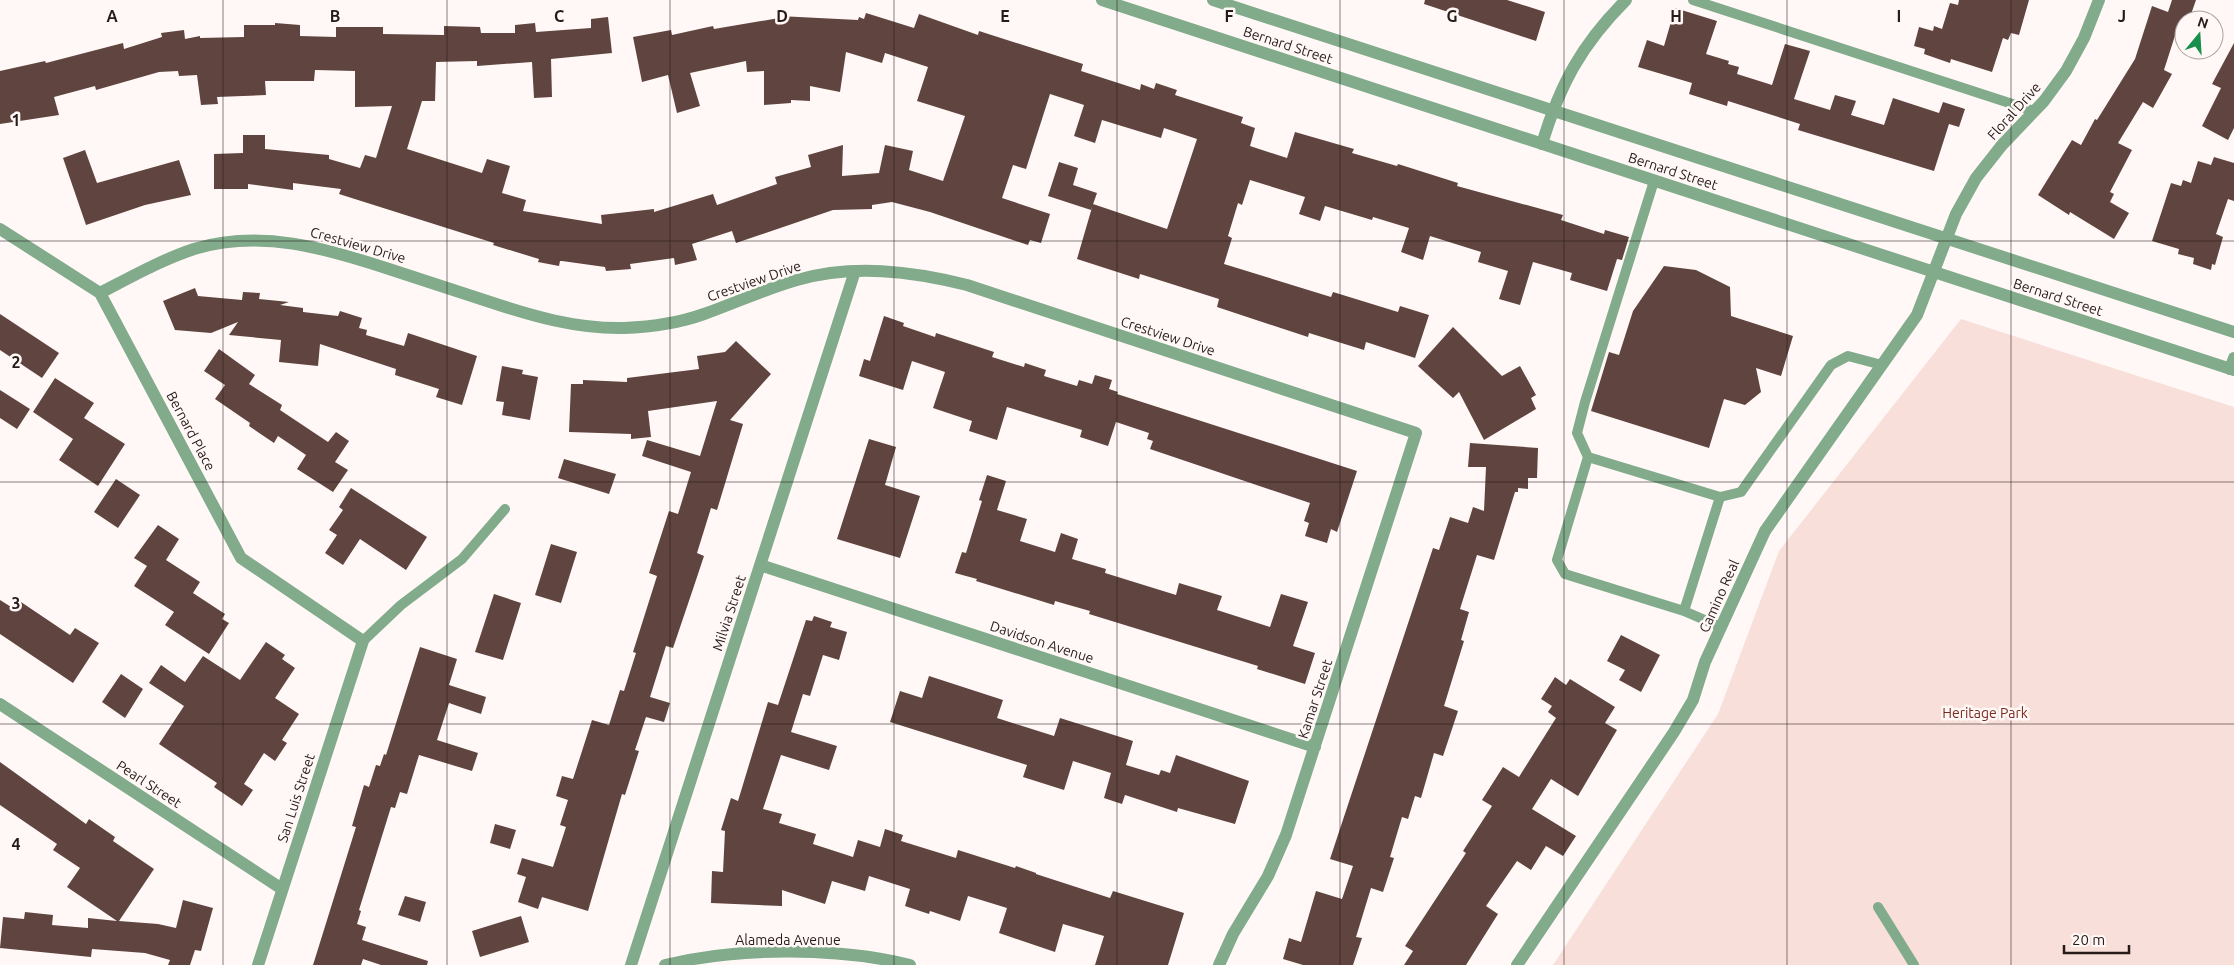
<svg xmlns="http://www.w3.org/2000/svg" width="2234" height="965" font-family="Ubuntu,sans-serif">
<rect width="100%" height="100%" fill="#fff8f6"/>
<!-- green -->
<path fill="#f8dfda" d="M1961,319L2234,407V965H1553L1718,714L1779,551Z"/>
<!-- building -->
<path fill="#60443f" d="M1425,0H1507L1545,12L1536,41L1424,4Z
M1959,0H2029L2019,35L2011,33L2008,40L2003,38L1992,72L1951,59L1950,63L1924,54L1925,49L1914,46L1919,27L1933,31L1934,26L1942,29L1950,3L1958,5Z
M2172,0H2196L2189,20H2180L2164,70L2172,74L2153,108L2143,102L2118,143L2132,150L2110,192L2114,194L2110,202L2129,213L2114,239L2070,212L2069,215L2038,195L2072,140L2081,145L2095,119L2097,120L2135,59L2152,6L2168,12Z
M1675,8L1717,21L1706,54L1729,61L1728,64L1739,67L1737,74L1772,85L1785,44L1810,51L1794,99L1830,110L1835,95L1856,101L1851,115L1884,125L1893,98L1939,113L1943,102L1965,109L1959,127L1949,124L1934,171L1798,130L1800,124L1728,101L1727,106L1689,94L1692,83L1638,67L1647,40L1664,46Z
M866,13L914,28L919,14L978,35L979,31L1083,64L1081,71L1140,90L1141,84L1154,89L1156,83L1177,90L1175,95L1243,117L1241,123L1255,128L1250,146L1287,158L1295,132L1354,149L1352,153L1397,166L1398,164L1458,183L1457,186L1563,215L1561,220L1604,234L1605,230L1629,237L1622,260L1617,259L1607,291L1570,280L1572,273L1533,262L1520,305L1499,299L1508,271L1478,262L1481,252L1430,236L1423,260L1401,252L1409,228L1373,217L1372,220L1325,206L1320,221L1299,214L1305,197L1250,180L1242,205L1238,203L1228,236L1232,238L1224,264L1331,297L1333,292L1398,312L1400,306L1429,315L1415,358L1366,342L1364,350L1309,333L1308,337L1217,307L1219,299L1140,274L1139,279L1077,259L1093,204L1167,229L1197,139L1164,128L1161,138L1102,120L1095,143L1074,136L1084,105L1050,94L1026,169L1013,165L1002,198L1050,214L1041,243L1030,240L1028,245L930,212L892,202L872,205V209L833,210L736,243L732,231L692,244L697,260L675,265L674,258L630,264L631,269L606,271L605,267L562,261H560L559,266L538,262L539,259L493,245L494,243L339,194L341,189L293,183V190L248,184V189H214V154L243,153V135H265V149L329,155V159L360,168L365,155L376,158L392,106L355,107V71L315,70L314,81H265L266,95L217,97L218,104L201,105L197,75L179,76L178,71L159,72L96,90L95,86L54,97L59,115L0,124V71L45,61L46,63L123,43L124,49L162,37L161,33L184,30L185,39L200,36V38L244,37V25H275V23L300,25V36L336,37V27H383V34L444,35V26L480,27L481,33H515V25L535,23L536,32L591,28V19L608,17L612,53L551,59L552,97L534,98L532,62L477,66V61L436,62L435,101H422L407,149L482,173L487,159L510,166L502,193L526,200L523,211L602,224L601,215L654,209V212L713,194L717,205L777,184L775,177L811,167L808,155L843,145L842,176L879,173L885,145L913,151L909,170L943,181L965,116L917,101L928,67L885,53L882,63L846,52L840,92L810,86V101L791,100V103L764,105V71L747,72L746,61L690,73L700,106L677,113L668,75L642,82L633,37L671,30L672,35L713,26L714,29L779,18V16L858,20L859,17L864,19Z
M2234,43V128L2228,140L2202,126L2221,88L2212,84Z
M85,150L97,183L179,160L191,195L145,205L86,225L63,158Z
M2214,157L2234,163V201L2228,199L2216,234L2223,237L2215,265L2212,264L2211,270L2193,264L2194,258L2178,254L2179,249L2152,241L2171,183L2181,186L2183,180L2191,183L2198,161L2211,165Z
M1059,162L1078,168L1073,185L1097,193L1091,210L1048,196Z
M1664,266L1696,270L1730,287L1731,316L1793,336L1781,376L1756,368L1761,392L1745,405L1724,399L1709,448L1591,411L1609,352L1619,355L1633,311Z
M195,288L198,296L242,300L243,292L260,293L259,299L289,302L280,305L303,308V312L338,316L340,311L362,318L359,328L367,330L366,335L404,346L408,333L477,356L462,405L436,397L439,389L395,375L396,369L320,344L318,366L279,362L281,340L229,335L238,322L211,333L175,330L163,301Z
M0,314L59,353L42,378L0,350Z
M884,316L904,323L903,326L935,337L936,333L994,352L992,357L1024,367L1025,363L1046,370L1044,376L1077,386L1079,380L1092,384L1095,375L1112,380L1109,389L1118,392L1117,394L1357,471L1337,532L1331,529L1327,543L1305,536L1309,523L1304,521L1310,503L1150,449L1153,441L1147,439L1149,433L1116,422L1108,446L1080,437L1082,430L1007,407L997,440L969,431L972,421L933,408L945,372L912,361L903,390L859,376L864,359L870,361Z
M1453,327L1502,376L1520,366L1536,395L1531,398L1536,409L1484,440L1459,392L1453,398L1418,366Z
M736,341L771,374L730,420L743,424L717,510L711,508L697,553L704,556L693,589L673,648L666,646L650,697L670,703L664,722L646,717L635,750L639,751L625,795L622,794L588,911L542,897L538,909L518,902L526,877L517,874L522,858L553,867L566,827L560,825L568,800L556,796L562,776L573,779L592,720L609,725L620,690L624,691L636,653L633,652L657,576L649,573L669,511L678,514L691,472L642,456L647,440L700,456L717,401L648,411L651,437L631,439V434L569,432L571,384H583V380L627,382V378L699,369L697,356L725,352Z
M219,349L255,375L249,384L282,405L280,410L328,442L336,432L349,441L335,462L348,470L333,492L297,469L306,455L278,436L274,443L249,426L250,423L215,399L225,385L204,371Z
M502,366L523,370L522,374L538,377L530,420L502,415L504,402L496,401Z
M55,378L94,403L84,418L125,444L98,486L59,460L73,439L33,412Z
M0,390L30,409L17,429L0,418Z
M869,439L896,447L885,485L920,496L900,558L837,539Z
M1470,443L1538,448L1537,478H1528V489L1518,488V492H1515L1494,560L1477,555L1460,609L1469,612L1461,640L1464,641L1444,706L1458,711L1443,756L1434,753L1421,798L1415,796L1408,819L1402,817L1390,857L1394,858L1383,892L1371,888L1356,937L1362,938L1353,965H1303L1283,959L1289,938L1301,942L1316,891L1342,899L1353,866L1330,859L1433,548L1439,550L1450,517L1468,523L1473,507L1484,511L1486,467H1468Z
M564,459L616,474L609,494L558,478Z
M987,475L1006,481L997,510L1027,519L1020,541L1055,552L1061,533L1078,539L1072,559L1106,569L1105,573L1176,595L1179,583L1222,596L1217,610L1270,627L1281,594L1308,602L1293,646L1315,653L1305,684L1257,669L1258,666L1089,614L1090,611L1055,601L1054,605L976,581L977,579L955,573L962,552L966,553L982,501L979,500Z
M116,479L140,495L118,528L94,512Z
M351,488L427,537L406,570L360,539L343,565L325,553L337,535L329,530L343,510L339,507Z
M158,525L179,539L166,560L200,582L193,593L225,614L222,619L229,623L209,654L165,625L174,612L134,586L147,566L134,558Z
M551,544L577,552L561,603L535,595Z
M494,594L521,603L503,660L475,652Z
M0,600L16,610L21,602L70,635L75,628L99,643L73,683L0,634Z
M814,616L832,622L830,627L847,632L839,660L823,655L810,696L803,694L791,732L837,746L829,770L781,755L763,809L782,814L779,823L816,834L813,844L853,857L858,840L880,847L885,829L903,835L901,841L956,858L958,850L1015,868L1016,866L1036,873V874L1110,898L1113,891L1184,913L1168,965H1095L1104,936L1063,924L1055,952L999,933L1007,908L968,896L960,921L930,911L929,914L905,906L910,889L869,876L865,891L832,881L825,904L782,890V906L711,903L712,871L723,872L725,831L721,830L731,798L738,801L768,702L778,705L806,620L812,621Z
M1621,635L1660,655L1641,692L1619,680L1625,670L1607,661Z
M266,642L285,655L282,659L295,668L275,698L299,714L282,740L287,743L275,761L264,753L244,784L253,790L242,806L214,787L217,783L159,744L184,706L149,683L161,665L185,682L203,656L240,680Z
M420,647L457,659L449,685L486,697L481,714L449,703L437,740L478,753L472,771L419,755L407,794L400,792L395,808L391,807L359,910L361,911L357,924L366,927L362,940L428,961L427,965H381L363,959L361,965H313L356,827L352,826L364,785L369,787L376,765L380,766L384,754L386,755Z
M121,674L143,689L125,718L102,702Z
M929,676L1003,700L997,718L1054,736L1060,718L1133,741L1126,765L1159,775L1161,770L1170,773L1176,755L1249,781L1235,824L1178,808L1177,812L1125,795L1122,804L1104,798L1111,773L1073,761L1064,790L1023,777L1027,765L890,722L900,691L922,698Z
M1555,677L1566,685L1570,679L1615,707L1605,723L1617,730L1578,796L1551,779L1532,809L1576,836L1563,856L1546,846L1531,870L1517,861L1486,906L1498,914L1466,965H1404L1413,951L1405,946L1466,853L1463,851L1492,806L1482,800L1503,767L1519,777L1556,718L1548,712L1552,706L1541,699Z
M0,762L86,824L89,819L115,837L113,841L154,869L119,921L158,924L176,928L183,900L213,908L201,951L195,950L190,965H168L170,960L145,953L92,949L91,957L0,948L3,917L24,919L25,912L53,915L52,925L88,928V918L117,921L67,887L80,868L53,850L57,844L0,805Z
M495,824L516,830L510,849L490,843Z
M405,896L426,902L420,922L398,915Z
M521,916L529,942L480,957L472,931Z"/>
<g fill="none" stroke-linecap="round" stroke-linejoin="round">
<!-- service -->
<path stroke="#81ab8b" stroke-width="10" d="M1693,0L2034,111
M1588,457L1577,433L1585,402L1654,181
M1720,497L1684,611L1565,574L1557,560L1588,457L1720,497L1741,492L1831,365L1848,356L1882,365
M1684,611L1721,627
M363,641L401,605L462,559L505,509
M1878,907L1914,965"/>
<!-- minor -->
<path stroke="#81ab8b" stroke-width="12" d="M1542,144C1560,84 1582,44 1626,0
M0,229L100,293L241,558L363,641L258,965
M100,293C131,277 161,260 194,249C261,229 325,248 389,269C422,280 454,290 487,301C532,316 576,329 624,328C650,327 679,323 704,314C735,303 765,289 797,280C853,264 911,271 967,285L1416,433L1286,835L1268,876L1233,934L1219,965
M2230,369L2234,358
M760,565L1315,747
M0,704L282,889
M631,965L855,271
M665,965C738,947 838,947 910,965
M1517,965L1674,732L1693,700L1705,662L1765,531L1917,315L1956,214L1976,178L2002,145L2044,101L2066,71L2084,38L2099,0"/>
<!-- tertiary -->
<path stroke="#81ab8b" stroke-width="12" d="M1102,0L2234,370
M1213,0L2234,332"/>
</g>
<!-- grid -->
<path fill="none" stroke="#271b19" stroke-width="1" stroke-opacity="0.55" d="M223,0V965M447,0V965M670,0V965M894,0V965M1117,0V965M1340,0V965M1564,0V965M1787,0V965M2011,0V965M0,241H2234M0,482H2234M0,724H2234"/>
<g text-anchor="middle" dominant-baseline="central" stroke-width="5" stroke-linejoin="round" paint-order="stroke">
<!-- street labels -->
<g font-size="14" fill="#271b19" stroke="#fff8f6">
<text transform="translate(1288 45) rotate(18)">Bernard Street</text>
<text transform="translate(2014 111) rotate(-48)">Floral Drive</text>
<text transform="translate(1673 171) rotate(18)">Bernard Street</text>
<text transform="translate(358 245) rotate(16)">Crestview Drive</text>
<text transform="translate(754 281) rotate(-19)">Crestview Drive</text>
<text transform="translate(2058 297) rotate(18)">Bernard Street</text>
<text transform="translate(1168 336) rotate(18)">Crestview Drive</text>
<text transform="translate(191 431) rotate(62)">Bernard Place</text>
<text transform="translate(1719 596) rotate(-66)">Camino Real</text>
<text transform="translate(729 613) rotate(-72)">Milvia Street</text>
<text transform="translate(1042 642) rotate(18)">Davidson Avenue</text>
<text transform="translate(1315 699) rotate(-72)">Kamar Street</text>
<text transform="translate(149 784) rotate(33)">Pearl Street</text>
<text transform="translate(296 798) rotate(-72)">San Luis Street</text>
<text x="788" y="940">Alameda Avenue</text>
</g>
<!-- park labels -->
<g font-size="14" fill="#7a2a1d" stroke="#fff8f6">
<text x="1985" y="713">Heritage Park</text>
</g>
</g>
<g font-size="16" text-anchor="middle" font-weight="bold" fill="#271b19" stroke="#fff8f6" stroke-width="5" stroke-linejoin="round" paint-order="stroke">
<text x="112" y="22">A</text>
<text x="335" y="22">B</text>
<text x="559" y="22">C</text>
<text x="782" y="22">D</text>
<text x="1005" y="22">E</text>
<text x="1229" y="22">F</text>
<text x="1452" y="22">G</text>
<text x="1676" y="22">H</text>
<text x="1899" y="22">I</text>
<text x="2122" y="22">J</text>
<text x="16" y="126">1</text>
<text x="16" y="368">2</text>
<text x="16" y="609">3</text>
<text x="16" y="850">4</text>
</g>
<!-- north arrow -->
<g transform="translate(2199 35) rotate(18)"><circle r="24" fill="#fff8f6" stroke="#a9a09e"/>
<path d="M0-4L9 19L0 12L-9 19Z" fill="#18904c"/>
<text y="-8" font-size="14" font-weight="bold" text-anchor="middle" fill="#271b19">N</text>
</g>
<!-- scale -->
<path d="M2064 945v8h65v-8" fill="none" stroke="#271b19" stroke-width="2.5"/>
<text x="2072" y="945" font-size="15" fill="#271b19" stroke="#fff8f6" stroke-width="4" paint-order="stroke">20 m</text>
</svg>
